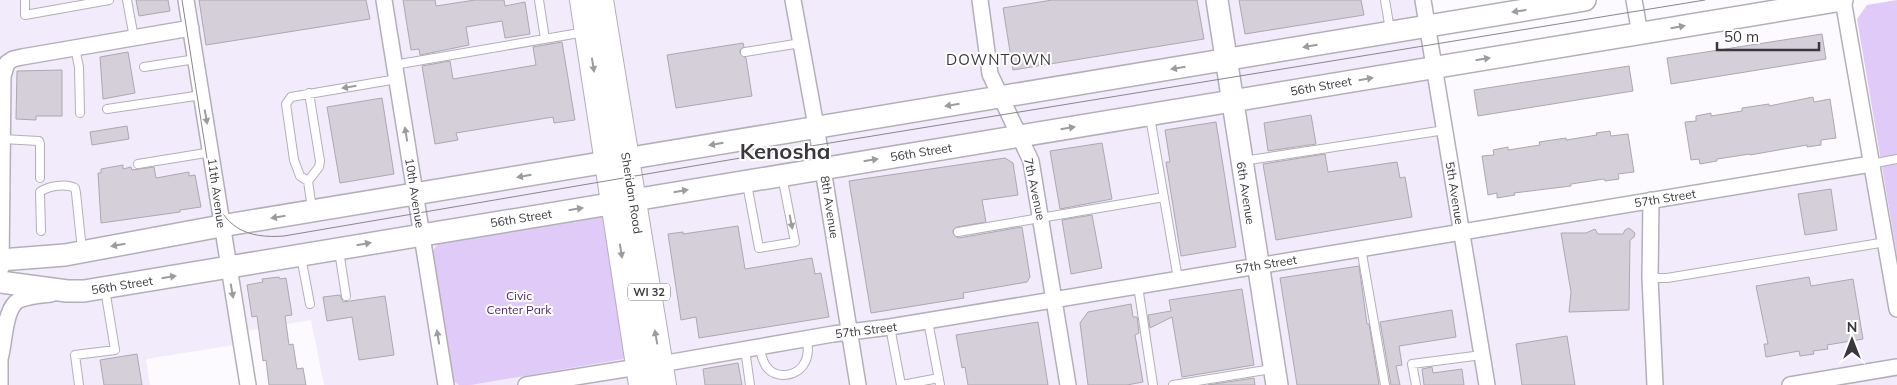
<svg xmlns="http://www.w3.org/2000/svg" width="1897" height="385" font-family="Mulish,sans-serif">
<rect width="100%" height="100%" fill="#fcfafe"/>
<!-- built -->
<path fill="#f2ebfb" d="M0,0H1423L1461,232L1871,164L1881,241L1897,320V385H324L311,320L240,332L241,344L146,359L150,385H0Z"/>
<!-- green -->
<path fill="#e0caf8" d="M1897,0V256L1857,19L1867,5Z
M601,215L609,222L629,348L623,359L471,385H459L451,379L432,253L439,241Z"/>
<!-- building -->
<path fill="#d4cfd9" stroke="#aca8b1" d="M136,0H168L170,11L139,16Z
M199,0H366L370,19L206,45Z
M403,0H435L436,6L475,0H504L505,6L525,2L530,34L505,38L502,21L466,27L469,45L420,55L419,49L411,50Z
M1052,0H1197L1204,39L1013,70L1003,8Z
M1239,0H1361L1364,15L1245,34Z
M1822,34L1826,59L1671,84L1667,58Z
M562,42L575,120L554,123L553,117L456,133L458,140L435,144L422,66L450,61L453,79L536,65L533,47Z
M743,43L744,47L740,50V53L746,58L752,96L676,108L667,55Z
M128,52L135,93L103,99L100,57Z
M1629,66L1633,91L1478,116L1474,90Z
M62,70V116H36V120L16,119L17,71Z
M1813,97L1814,102L1830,99L1836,138L1821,140V145L1807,147V145L1750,155V154L1717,159V161L1700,164L1699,159L1691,160L1685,122L1696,121V116L1711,113V116L1742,111V108L1769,104V106Z
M382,98L394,174L340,183L327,107Z
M1311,115L1316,144L1268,151L1264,123Z
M1216,122L1236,247L1181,256L1166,162H1170L1165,130Z
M127,126L129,139L92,145L90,132Z
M1610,131L1611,136L1628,134L1634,172L1618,174L1619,179L1605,181L1604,179L1571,184V186L1514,193L1515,195L1497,198V193L1488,195L1482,156L1494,155L1493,150L1508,147V150L1540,145L1539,142L1566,138V140L1597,135L1596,133Z
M1102,143L1112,199L1060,209L1050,151Z
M1325,154L1328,172L1397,162L1400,178L1405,177L1412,217L1276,240L1263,164Z
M1005,158L1013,163L1018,195L982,200L986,222L957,227L953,230V233L956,237L959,238L1022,227L1030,277L1027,282L963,293L964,298L871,313L849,181Z
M123,165V169L131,167L132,170L154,167L156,178L189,172V176L195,175L201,207L180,210V212L101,223L98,173H101V169Z
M1831,189L1837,230L1805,235L1798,194Z
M1092,215L1102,268L1071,274L1062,220Z
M738,226L745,269L812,258L815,274L821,273L829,317L699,338L696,317L681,320L668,234L683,232V234Z
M1629,228L1635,233L1634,237L1630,240L1629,310L1569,312L1571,292L1561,233H1586L1595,229L1598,234H1623L1625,230Z
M1359,266L1367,324H1369L1379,385H1297L1280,278Z
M279,277L280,279L286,278L292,315L285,316L289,345L293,344L297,369L303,368L306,385H269L266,360L263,361L257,316L252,317L247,285L263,282L262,279Z
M1809,277L1811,286L1853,279L1863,339L1827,345L1828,349L1813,351L1814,354L1800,356L1799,351L1766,357L1764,344H1768L1756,286Z
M1242,289L1254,365L1182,377L1172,317L1150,328L1148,315L1171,311L1169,300Z
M340,295L343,302L385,296L394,355L359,360L352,317L327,321L323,297Z
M1131,304L1133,317H1137L1139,333L1135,335L1143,382L1127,385H1088L1080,323L1088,312Z
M1452,310L1456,337L1399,346L1402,365L1396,366L1400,385H1391L1380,322Z
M1038,322L1048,385H968L965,367L962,368L956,335Z
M1567,336L1575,385H1522L1516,344Z
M137,354L142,385H104L100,360Z
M738,363L742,385H705L703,369Z
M1432,367L1433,373L1462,369L1464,385H1424L1422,369Z
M1254,378L1255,385H1208Z"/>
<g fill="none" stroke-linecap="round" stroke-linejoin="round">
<defs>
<path id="lane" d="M25,0V15L109,0
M127,0L134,38
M539,0L545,39
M1385,0L1390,30
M75,48L79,67L80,113
M745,52L801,43
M394,65L585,32
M144,67L196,59
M107,109L202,95
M1150,117L1178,279
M2,139L39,141L40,144V178
M1243,161L1445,130
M138,164L212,152
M1871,164L1897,159
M308,181L319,167L320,161L309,93
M747,184L759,248L795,242L782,176
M312,209L308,181L300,176L294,160L286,104L291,97L397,79
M41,231L40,192C48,186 66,183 75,188L76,193L82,250
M958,232L1164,197
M1361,248L1385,385
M339,251L346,296
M301,257L310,304
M1650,278H1667L1886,242
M1138,286L1153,385
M928,321L940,385
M890,327L901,385
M759,347C761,353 762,360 766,366C775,380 798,377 805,362C809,355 808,346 807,338
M745,349L750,385
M79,385L75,355L115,350L105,289
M902,385L939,378
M1173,385L1272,369
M1416,385L1412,364L1482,355"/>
<path id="street" d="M186,0L248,385
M384,0L446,385
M793,0L816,126L858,385
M980,0L990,74L1031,161L1068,385
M1423,0L1487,385
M1634,0L1640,34
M1843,0L1897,309
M1651,200L1650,278L1655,385
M1,268L3,76L7,63L13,59L22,57L191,28
M0,358V385
M0,359C5,342 4,308 19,300C28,296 41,295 51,294
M661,364L833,334L890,327L1871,164
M526,385L638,367
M1790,385L1897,367"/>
<path id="secondary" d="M1217,0L1277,385
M0,260L65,255L221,226L1585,0
M0,282L67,291H84L1842,0"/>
<path id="primary" d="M582,0L641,385
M601,0L664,385"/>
</defs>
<!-- lane casing -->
<use href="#lane" stroke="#b3afb8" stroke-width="10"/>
<!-- street casing -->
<use href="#street" stroke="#b3afb8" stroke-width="18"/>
<!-- secondary casing -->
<use href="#secondary" stroke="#b3afb8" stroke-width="24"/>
<!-- primary casing -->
<use href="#primary" stroke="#b3afb8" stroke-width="26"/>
<!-- lane -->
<use href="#lane" stroke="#fff" stroke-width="8"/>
<!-- street -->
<use href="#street" stroke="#fff" stroke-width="15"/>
<!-- secondary -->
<use href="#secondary" stroke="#fff" stroke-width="21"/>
<!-- primary -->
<use href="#primary" stroke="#fff" stroke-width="24"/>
<!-- tram -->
<path stroke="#88868a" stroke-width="1" d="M182,0L212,190C223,227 246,239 284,236L799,148L1705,0"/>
</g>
<!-- one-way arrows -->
<defs><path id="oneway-solid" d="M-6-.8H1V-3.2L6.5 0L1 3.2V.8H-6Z" transform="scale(1.25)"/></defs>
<g fill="#9c9c9e">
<use href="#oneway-solid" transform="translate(1519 11) rotate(171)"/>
<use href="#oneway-solid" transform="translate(1678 27) rotate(-10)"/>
<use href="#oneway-solid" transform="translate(1310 46) rotate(170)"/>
<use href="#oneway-solid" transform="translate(1483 59) rotate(-9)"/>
<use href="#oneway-solid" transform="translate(593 65) rotate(81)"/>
<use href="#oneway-solid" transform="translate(1178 68) rotate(171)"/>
<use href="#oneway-solid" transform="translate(1366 79) rotate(-10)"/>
<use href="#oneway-solid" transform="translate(349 87) rotate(171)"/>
<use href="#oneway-solid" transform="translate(952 105) rotate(171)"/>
<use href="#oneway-solid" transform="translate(206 117) rotate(80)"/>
<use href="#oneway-solid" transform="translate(1068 128) rotate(-9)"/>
<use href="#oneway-solid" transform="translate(406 134) rotate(-99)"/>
<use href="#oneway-solid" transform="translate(716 144) rotate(170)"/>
<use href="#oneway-solid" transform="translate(871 160) rotate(-9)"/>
<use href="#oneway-solid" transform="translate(524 176) rotate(170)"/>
<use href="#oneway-solid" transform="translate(681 191) rotate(-10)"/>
<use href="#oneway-solid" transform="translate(576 209) rotate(-9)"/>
<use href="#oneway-solid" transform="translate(278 217) rotate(171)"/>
<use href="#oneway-solid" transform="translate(791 222) rotate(79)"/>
<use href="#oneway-solid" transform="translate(364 244) rotate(-10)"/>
<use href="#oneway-solid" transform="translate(118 245) rotate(170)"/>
<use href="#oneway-solid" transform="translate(621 251) rotate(81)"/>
<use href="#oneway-solid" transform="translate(169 277) rotate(-9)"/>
<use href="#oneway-solid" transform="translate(232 291) rotate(80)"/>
<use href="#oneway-solid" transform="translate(438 337) rotate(-99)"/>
<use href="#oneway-solid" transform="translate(656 337) rotate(-100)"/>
</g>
<g text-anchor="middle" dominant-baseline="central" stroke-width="4" stroke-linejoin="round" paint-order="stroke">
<!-- shield labels -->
<rect fill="#fff" stroke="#757476" stroke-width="1" x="628" y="283.5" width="42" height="17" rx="4"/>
<g font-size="11" font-weight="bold" fill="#3a383c">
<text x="649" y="292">WI 32</text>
</g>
<!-- street labels -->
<g font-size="12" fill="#3a383c" stroke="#fff">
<text transform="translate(1321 86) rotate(-10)">56th Street</text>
<text transform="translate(921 152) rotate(-9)">56th Street</text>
<text transform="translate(1035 189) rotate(78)">7th Avenue</text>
<text transform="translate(217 193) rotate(82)">11th Avenue</text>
<text transform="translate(415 193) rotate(81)">10th Avenue</text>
<text transform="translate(632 193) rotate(81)">Sheridan Road</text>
<text transform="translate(1246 193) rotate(81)">6th Avenue</text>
<text transform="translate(1455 193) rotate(81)">5th Avenue</text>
<text transform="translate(1665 198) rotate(-9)">57th Street</text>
<text transform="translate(830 207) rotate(81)">8th Avenue</text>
<text transform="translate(521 218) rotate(-9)">56th Street</text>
<text transform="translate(1266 264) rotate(-9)">57th Street</text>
<text transform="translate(122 285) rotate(-9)">56th Street</text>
<text transform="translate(866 330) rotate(-7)">57th Street</text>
</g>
<!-- park labels -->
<g font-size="12" fill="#4d2a6b" stroke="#fff">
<text x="519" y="295">Civic<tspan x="519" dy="14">Center Park</tspan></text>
</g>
<!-- quarter labels -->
<g font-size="15" letter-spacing="1" fill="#3a383c" stroke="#fff">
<text x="999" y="59">DOWNTOWN</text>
</g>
<!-- town labels -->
<g font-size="22" font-weight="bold" fill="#3a383c" stroke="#fff">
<text x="785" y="151">Kenosha</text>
</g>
</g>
<!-- north arrow -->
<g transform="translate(1852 340)" stroke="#ffffff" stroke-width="4" paint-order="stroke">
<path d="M0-4L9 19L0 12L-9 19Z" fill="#3a383c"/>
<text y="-8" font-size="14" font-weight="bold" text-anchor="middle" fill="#3a383c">N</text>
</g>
<!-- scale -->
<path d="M1717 42v8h102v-8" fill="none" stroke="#3a383c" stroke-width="2.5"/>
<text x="1724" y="42" font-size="15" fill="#3a383c" stroke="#ffffff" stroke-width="4" paint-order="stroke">50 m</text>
</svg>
